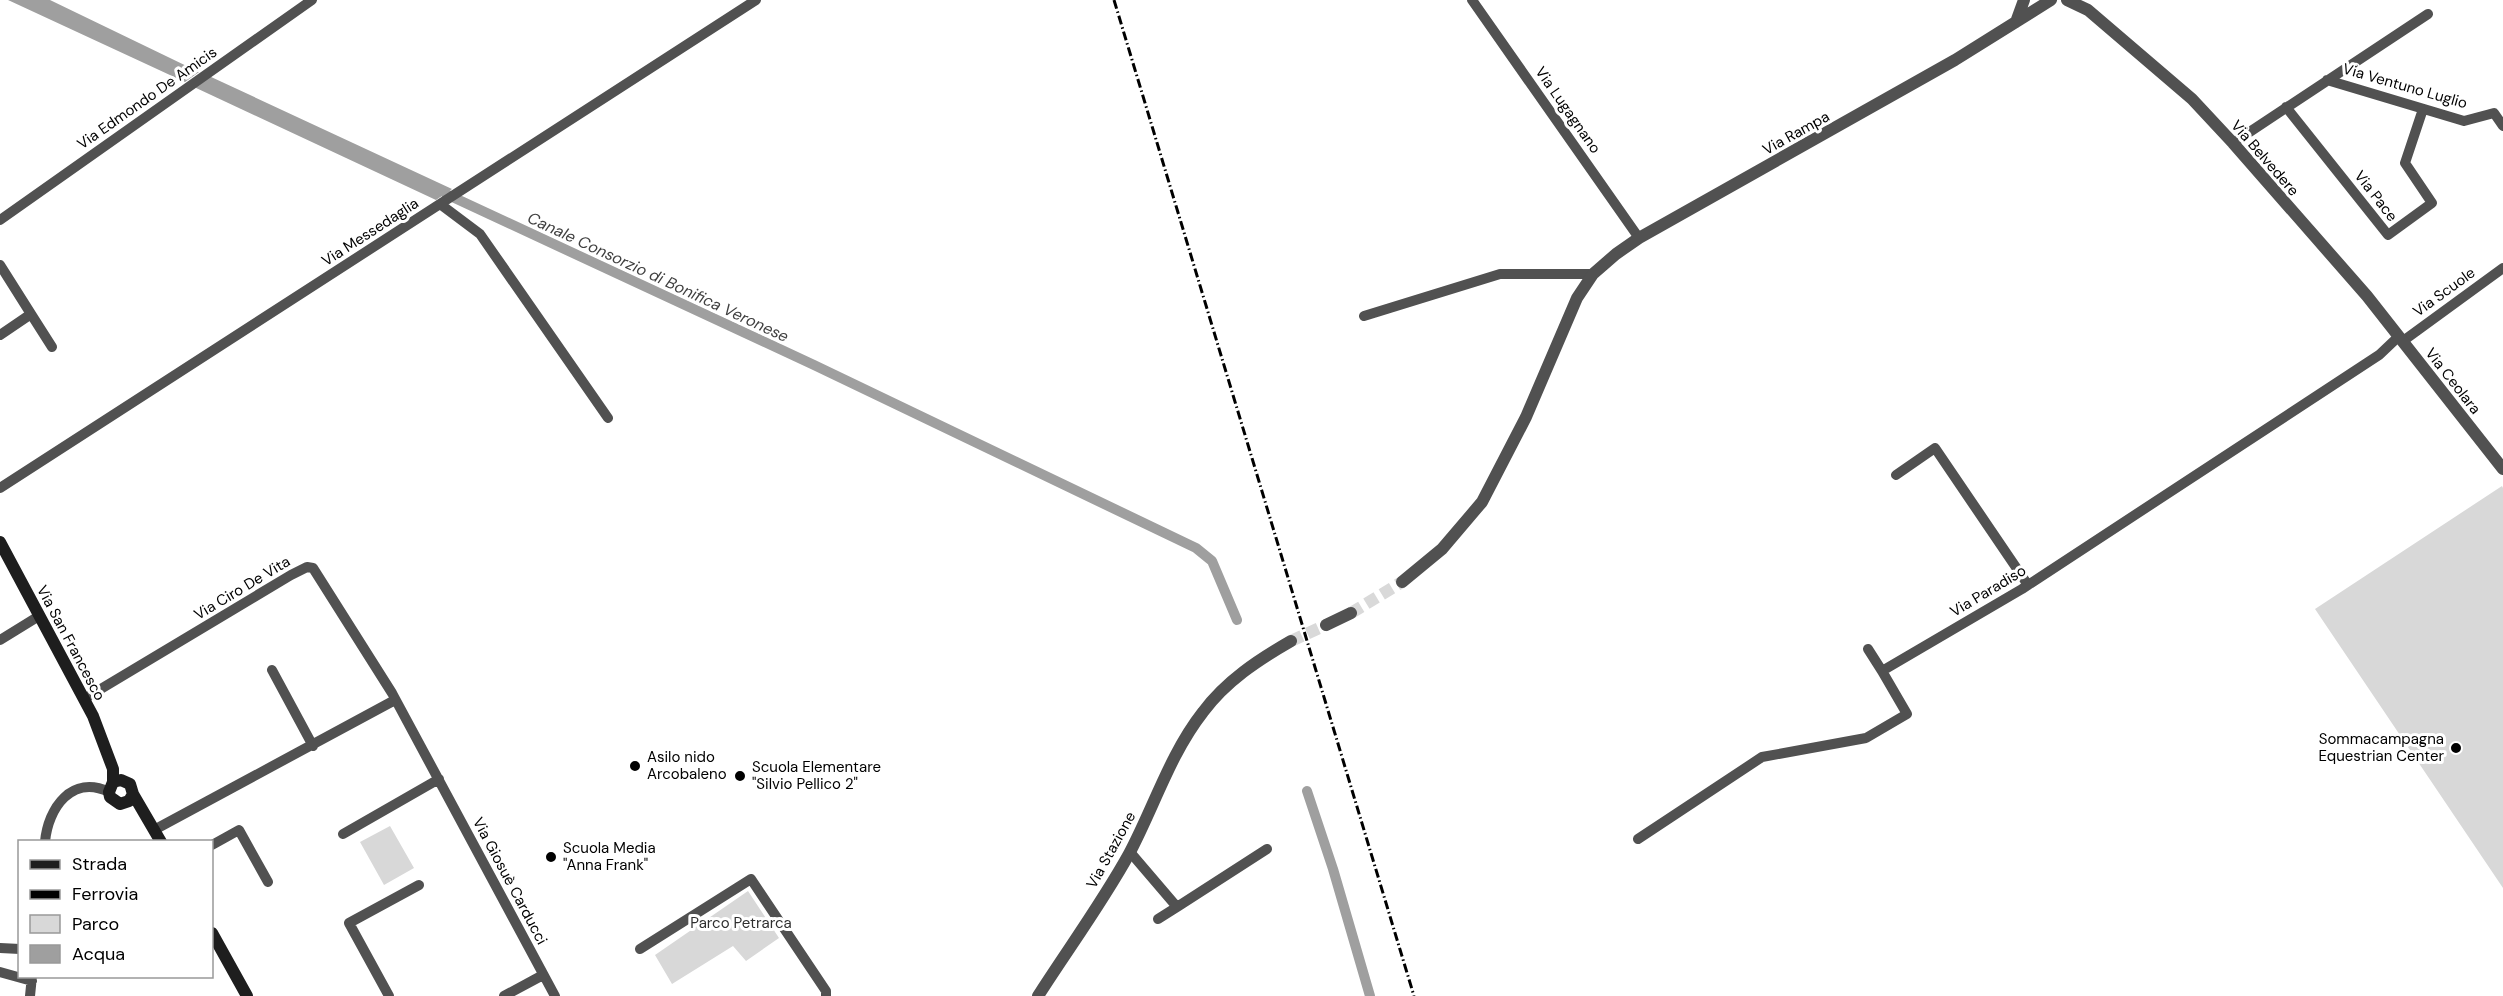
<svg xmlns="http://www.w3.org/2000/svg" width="2503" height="996" font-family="'DM Sans',sans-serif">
<rect width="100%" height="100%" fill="#fff"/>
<!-- green -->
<path fill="#d8d8d8" d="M2502,486L2503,488V888L2315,609Z
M390,826L414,868L384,885L360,842Z
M748,891L779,938L746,961L733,946L672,984L655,955Z"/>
<!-- water -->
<path fill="#9f9f9f" d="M8,0H50L199,72L185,82Z
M209,76L452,189L436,200L194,87Z"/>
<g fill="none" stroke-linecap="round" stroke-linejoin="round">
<!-- canal -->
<path stroke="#9f9f9f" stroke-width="10" d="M446,194L814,365L1196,548L1212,561L1237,620
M1307,791L1333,869L1370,996"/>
<!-- tertiary-tunnel -->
<path stroke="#d9d9d9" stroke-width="12" stroke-dasharray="12 6" stroke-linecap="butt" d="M1351,613L1402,582
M1291,641L1326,625"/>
<!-- minor -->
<path stroke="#515151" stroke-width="10" d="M1472,0L1639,238
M2327,80L2464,121L2494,113L2503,126
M2286,107L2388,235L2432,203L2405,163L2423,109
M2233,143L2428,14
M440,204L480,234L608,418
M0,220L312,0
M0,265L31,314L0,335
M31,314L52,347
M1364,316L1500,274H1593
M2403,341L2503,268
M1896,475L1935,448L2028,585
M0,488L756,0
M0,640L39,616
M1868,649L1882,671
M272,670L313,746
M84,699L291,575L307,567L313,568L392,693L555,996
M154,830L395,700
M343,834L439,779
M1638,839L1762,757L1866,738L1907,714L1882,671L2022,589L2379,355L2399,336
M45,842C48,808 72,774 109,792
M212,845L239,830L268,882
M1130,852L1177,907L1267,849
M1158,919L1177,907
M0,948L20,949
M640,949L751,879L826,991V996
M0,972L32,981
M30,996L32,976
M389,996L349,923L419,885
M504,996L543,975"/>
<!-- tertiary -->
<path stroke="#515151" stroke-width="12" d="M2067,0L2088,10L2192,99L2233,143L2367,296L2503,469
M2016,22L2024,0
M1402,582L1442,549L1482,502L1526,417L1577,298L1593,274L1616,254L1639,238L1955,60L2051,0
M1326,625L1351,613
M1038,996C1068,949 1102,903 1129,854C1154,807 1170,754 1203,712C1226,681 1258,660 1291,641"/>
<!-- secondary -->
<path stroke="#1e1e1e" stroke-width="12" d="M0,542L93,716L113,769V782L109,792L110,797L120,804L129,801L133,794L130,784L121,780L113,782
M133,794L161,842
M212,933L247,996"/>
<!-- rail -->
<path stroke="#000" stroke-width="3" stroke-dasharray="9 3 1.5 3" stroke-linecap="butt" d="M1114,0L1414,996"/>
</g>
<!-- markers -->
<g fill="#000" stroke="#fff" stroke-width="2">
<circle cx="2456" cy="748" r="6"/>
<circle cx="635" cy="766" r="6"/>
<circle cx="740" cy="776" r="6"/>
<circle cx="551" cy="857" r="6"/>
</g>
<g text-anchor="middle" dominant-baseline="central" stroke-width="6" stroke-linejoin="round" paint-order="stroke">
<!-- street labels -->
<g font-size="15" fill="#000" stroke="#fff">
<text transform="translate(2405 86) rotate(16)">Via Ventuno Luglio</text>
<text transform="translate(147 98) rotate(-35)">Via Edmondo De Amicis</text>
<text transform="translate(1568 110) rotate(55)">Via Lugagnano</text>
<text transform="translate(1796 133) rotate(-29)">Via Rampa</text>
<text transform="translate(2265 158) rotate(49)">Via Belvedere</text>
<text transform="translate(2376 196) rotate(52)">Via Pace</text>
<text transform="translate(370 232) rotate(-33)">Via Messedaglia</text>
<text transform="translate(2444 292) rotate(-36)">Via Scuole</text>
<text transform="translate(2453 381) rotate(52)">Via Ceolara</text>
<text transform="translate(242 588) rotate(-31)">Via Ciro De Vita</text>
<text transform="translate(1988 591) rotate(-31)">Via Paradiso</text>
<text transform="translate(71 643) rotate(62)">Via San Francesco</text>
<text transform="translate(1111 850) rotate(-61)">Via Stazione</text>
<text transform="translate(510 881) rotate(62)">Via Giosuè Carducci</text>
</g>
<!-- poi labels -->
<g font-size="15" fill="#000" stroke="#fff" text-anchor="start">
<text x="2444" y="739" text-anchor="end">Sommacampagna<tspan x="2444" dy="17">Equestrian Center</tspan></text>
<text x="647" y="757">Asilo nido<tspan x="647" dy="17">Arcobaleno</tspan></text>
<text x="752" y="767">Scuola Elementare<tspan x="752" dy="17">"Silvio Pellico 2"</tspan></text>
<text x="563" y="848">Scuola Media<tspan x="563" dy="17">"Anna Frank"</tspan></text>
</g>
<!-- park labels -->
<g font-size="15" fill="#2f2f2f" stroke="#fff">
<text x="741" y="923">Parco Petrarca</text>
</g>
<!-- water labels -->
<g font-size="16" font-style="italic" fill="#404040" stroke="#fff">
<text transform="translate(658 277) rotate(25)">Canale Consorzio di Bonifica Veronese</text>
</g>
</g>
<!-- legend -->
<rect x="18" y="840" width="195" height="138" fill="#ffffff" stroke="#999999" stroke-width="1.5"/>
<rect x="30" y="860" width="30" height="9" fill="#1e1e1e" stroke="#999999" stroke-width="1.5"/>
<text x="72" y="870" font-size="18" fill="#000000">Strada</text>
<rect x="30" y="890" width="30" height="9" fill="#000000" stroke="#999999" stroke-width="1.5"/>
<text x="72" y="900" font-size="18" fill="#000000">Ferrovia</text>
<rect x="30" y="915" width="30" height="18" fill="#d8d8d8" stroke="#999999" stroke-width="1.5"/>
<text x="72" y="930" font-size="18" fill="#000000">Parco</text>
<rect x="30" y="945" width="30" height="18" fill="#9f9f9f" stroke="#999999" stroke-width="1.5"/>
<text x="72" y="960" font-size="18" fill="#000000">Acqua</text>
</svg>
